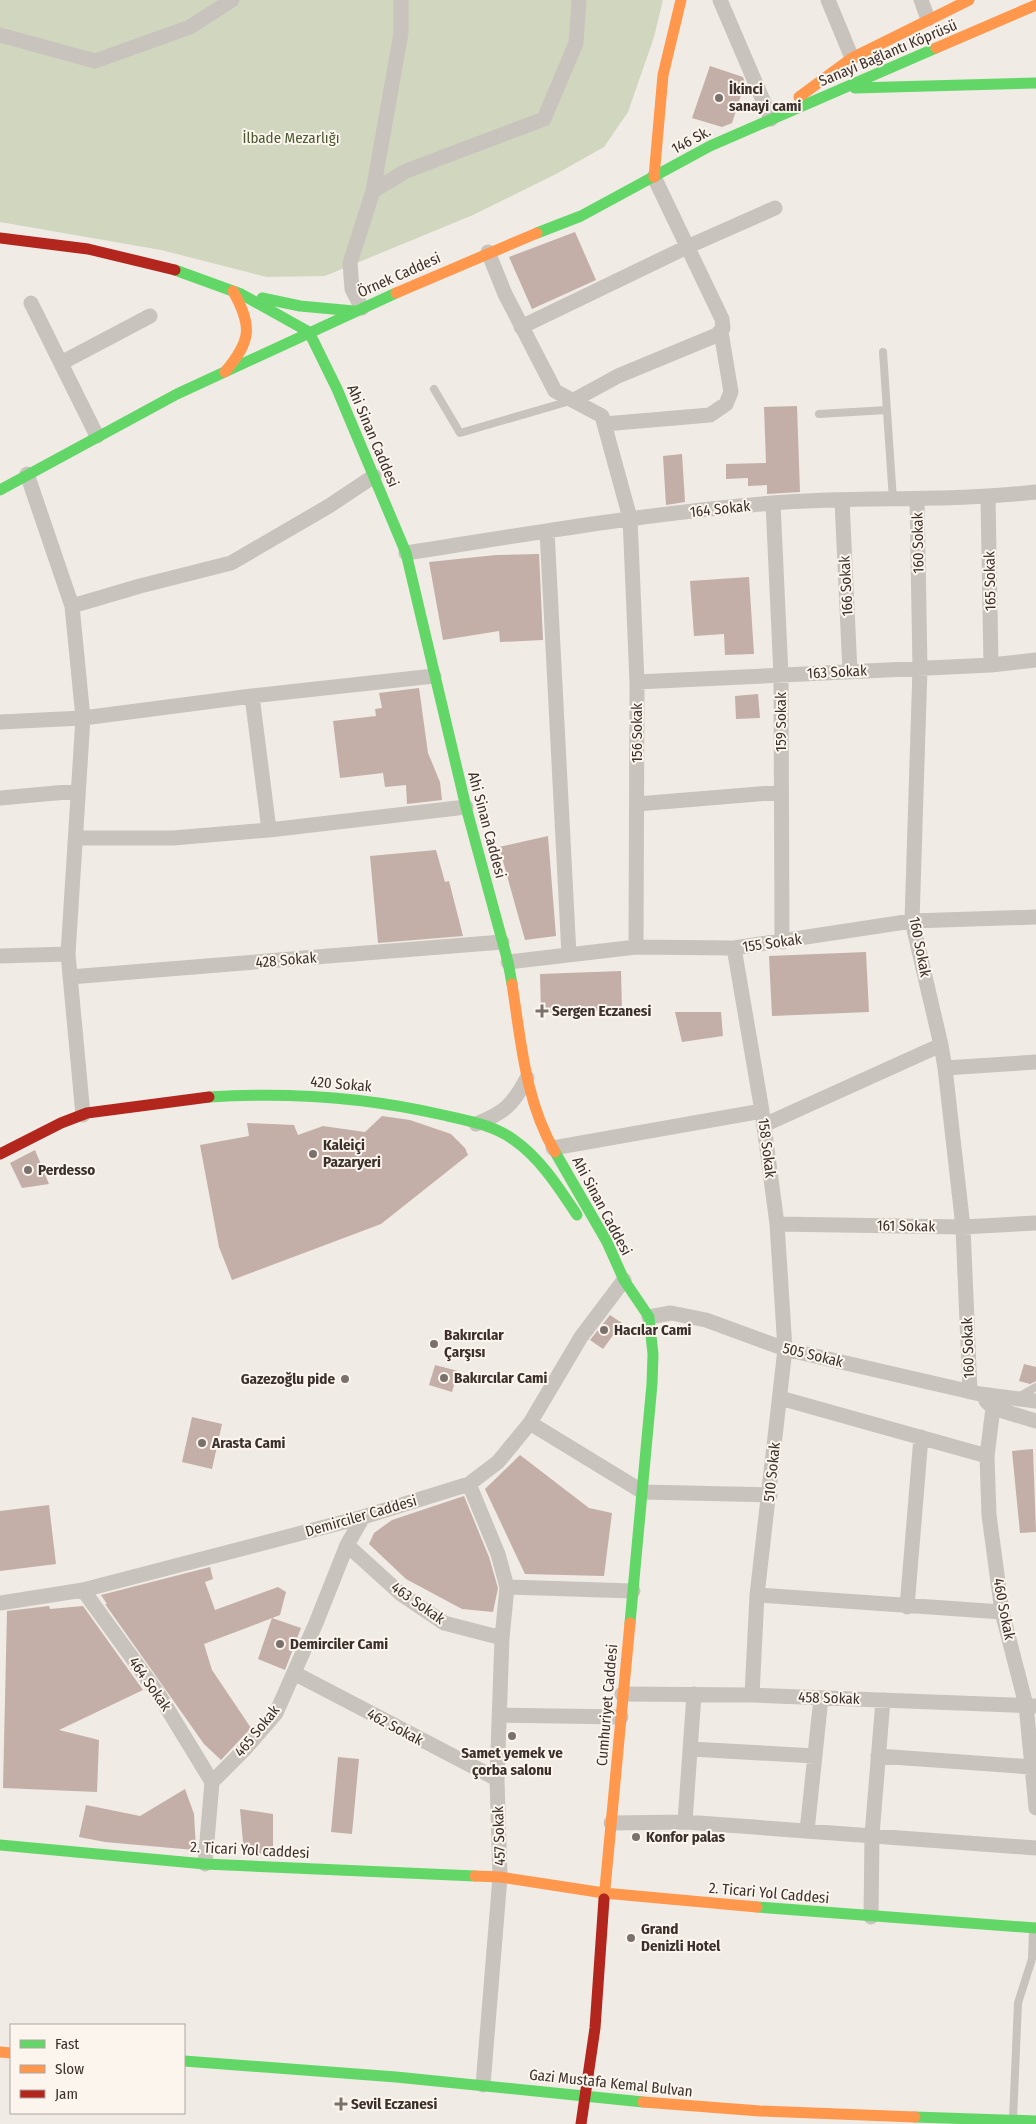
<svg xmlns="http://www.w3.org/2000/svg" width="1036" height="2124" font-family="'Fira Sans Condensed',sans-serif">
<rect width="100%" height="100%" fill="#f0ebe5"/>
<!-- green -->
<path fill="#d1d6bf" d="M0,0H663L654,37L628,112L604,147L556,174L473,215L325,276L267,277L161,250L0,222Z"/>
<!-- building -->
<path fill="#c3afa7" d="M710,66L743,77L745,83L732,123L722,127L692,118Z
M575,232L596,280L532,309L509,257Z
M797,406L800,492L767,494V485L748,486V478L726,479V464L766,463L764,407Z
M682,454L685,502L666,505L663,456Z
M539,554L543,640L500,642L499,631L443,640L429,562L496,555Z
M749,577L754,654L725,655L724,634L694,636L690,581Z
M419,688L428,753L440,782L442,800L407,804L406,785L385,787L383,773L340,778L333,721L376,716L375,709L382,708L379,693Z
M758,694L760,718L736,719L735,696Z
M548,836L556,936L525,940L499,847Z
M436,850L445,882L449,881L463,936L378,943L370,856Z
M866,952L869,1012L772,1016L769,956Z
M621,971L622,1010L541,1013L540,974Z
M675,1012H721L723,1036L682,1042Z
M382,1116L410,1120L451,1134L465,1148L468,1155L381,1224L232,1280L219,1247L200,1145L249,1136L247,1123L294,1125L298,1135L323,1126L365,1132Z
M35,1150L49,1184L22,1188L10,1163Z
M610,1315L622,1323L603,1349L590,1340Z
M1024,1364L1036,1367V1381L1030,1384L1019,1381Z
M435,1365L458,1371L452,1392L429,1385Z
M192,1417L222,1424L212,1469L182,1462Z
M1033,1449L1036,1532L1020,1533L1012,1451Z
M520,1455L589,1508L612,1513L604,1576L525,1574L485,1489Z
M464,1496L489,1557L498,1588L493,1612L462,1609L406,1579L369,1544L374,1533L392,1520Z
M49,1505L56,1564L0,1571V1511Z
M210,1567L213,1579L205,1582L215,1610L278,1587L286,1592L280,1615L204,1644L212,1670L251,1728L221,1760L204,1744L105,1604H107L101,1595Z
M49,1606L50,1609L83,1606L143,1690L59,1730L99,1740L97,1792L3,1788L7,1611Z
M272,1618L301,1628L285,1670L258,1659Z
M338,1757L359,1759L352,1834L331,1832Z
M185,1789L194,1814L196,1849L194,1850L105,1842L79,1837L86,1805L140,1816Z
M240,1809L273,1814V1854L244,1853Z"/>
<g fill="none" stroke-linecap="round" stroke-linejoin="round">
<!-- lane -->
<path stroke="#c9c3be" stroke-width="8" d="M883,352L893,500
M434,389L460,433L570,401
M819,414L887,410
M1018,1397L1036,1387
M1013,2119L1018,2003L1032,1959L1033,1930"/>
<!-- street -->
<path stroke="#c9c3be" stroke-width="15" d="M720,0L771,119
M828,0L852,58
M921,0L928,19
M0,35L95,61L190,27L232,0
M373,191L401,33V0
M488,252L505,294L555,391L602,416L630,518L637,682L636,947
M31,303L97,436
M362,308L352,289L350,263L373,191L406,171L544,119L576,43L579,0
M521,327L687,247L775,208
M61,363L150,316
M574,400L618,376L717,335L723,328L722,319L654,177
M604,424L710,415L726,404L731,392L721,332
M27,474L72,606L83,718L68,954L83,1115
M988,497L991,665
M917,499L920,668L912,921L941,1045L945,1068L963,1227L970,1392
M842,501L850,672
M773,503L781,675L782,942
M547,531L569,955
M406,553C528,534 649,513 772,503C860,496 948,502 1036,492
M72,606L140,586L231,563L329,506L374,476
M637,682L991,665L1036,660
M252,696L269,830
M0,722L83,718L252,696L434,676
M0,798L78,791
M637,804L781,792
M76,838H173L269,830L466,807
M734,948L762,1111L777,1224L785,1349L757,1595L752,1695
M0,956L68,954
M508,962L636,947L734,948L912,921L1036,917
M70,977L502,942
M945,1068L1036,1062
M476,1124C504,1113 513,1105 527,1078
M764,1125L941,1045
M553,1148L762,1111
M777,1224L963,1227L1036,1223
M649,1317L671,1313L706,1320L785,1349L980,1394L1036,1401
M780,1398L987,1456
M986,1401L993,1408L1036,1421
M993,1408L987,1456L989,1515L1002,1612L1026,1705L1036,1808
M530,1423L643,1492L770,1495
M469,1484L498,1554L507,1587L502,1638L497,1779L500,1877L483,2085
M347,1545L401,1594L444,1623L502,1638
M507,1587L633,1591
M83,1590L159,1695L212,1782
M757,1595L1002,1612
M0,1603L83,1590L363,1517L469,1484L498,1462L530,1423L581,1337L624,1280
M907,1607L921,1437
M294,1673L497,1779
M622,1694L752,1695L1036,1706
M500,1715L621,1717
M691,1749L815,1756
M878,1756L1032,1767
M685,1822L694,1694
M611,1823L685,1822L1036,1848
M807,1831L821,1698
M205,1864L212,1782L244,1750L276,1713L316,1623L347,1545L363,1517
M871,1917L872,1835L883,1700"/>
<!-- fast -->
<path stroke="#63d668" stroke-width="11" d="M855,88L1036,83
M537,233L581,216L710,146L936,48
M175,270L241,294L309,332
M262,298L300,306L354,311
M309,332L337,389L406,553L466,807L508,962L512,984
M0,490L177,394L396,293
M209,1097C287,1092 366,1097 443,1115C466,1120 494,1125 514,1140C541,1159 559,1188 577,1215
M555,1152L607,1242L624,1280L649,1317L653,1354L652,1384L630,1623
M0,1845L205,1864L475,1876
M757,1907L1036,1928
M184,2061L396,2077L643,2102
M915,2117L1036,2121"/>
<!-- slow -->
<path stroke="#ff974d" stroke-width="11" d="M936,48L1036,5
M799,97L852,58L969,0
M654,177L663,75L681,0
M396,293L537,233
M225,372C251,341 253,327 233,291
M512,984C521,1041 525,1101 555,1152
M475,1876L500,1877L604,1893L757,1907
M604,1899L630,1623
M0,2052L11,2053
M643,2102L760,2111L915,2117"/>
<!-- jam -->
<path stroke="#b3261e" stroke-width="11" d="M0,238L88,249L175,270
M0,1154L61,1123L87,1113L209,1097
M581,2124L595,2028L604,1899"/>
</g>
<!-- markers -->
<g fill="#7a716c" stroke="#fbf5ee" stroke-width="2">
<circle cx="719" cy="98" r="5"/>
<path d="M539.5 1003.5h5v5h5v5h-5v5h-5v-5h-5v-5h5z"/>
<circle cx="313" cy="1154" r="5"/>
<circle cx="28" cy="1170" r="5"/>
<circle cx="604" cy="1330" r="5"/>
<circle cx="434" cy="1344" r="5"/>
<circle cx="444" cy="1378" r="5"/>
<circle cx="345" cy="1379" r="5"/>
<circle cx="202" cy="1443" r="5"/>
<circle cx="280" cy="1644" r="5"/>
<circle cx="512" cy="1736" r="5"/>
<circle cx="636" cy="1837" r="5"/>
<circle cx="631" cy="1938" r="5"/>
<path d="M338.5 2096.5h5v5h5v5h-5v5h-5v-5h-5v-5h5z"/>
</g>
<g text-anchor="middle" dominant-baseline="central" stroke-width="4" stroke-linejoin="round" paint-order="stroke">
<!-- street labels -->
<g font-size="15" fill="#3b302b" stroke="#fbf5ee">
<text transform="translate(888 53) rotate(-23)">Sanayi Bağlantı Köprüsü</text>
<text transform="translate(691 140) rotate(-28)">146 Sk.</text>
<text transform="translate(399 275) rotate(-24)">Örnek Caddesi</text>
<text transform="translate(373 436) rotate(67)">Ahi Sinan Caddesi</text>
<text transform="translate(720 509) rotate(-6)">164 Sokak</text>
<text transform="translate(918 543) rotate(-91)">160 Sokak</text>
<text transform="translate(990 581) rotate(-91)">165 Sokak</text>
<text transform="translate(846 586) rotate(-93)">166 Sokak</text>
<text transform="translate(837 672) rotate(-3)">163 Sokak</text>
<text transform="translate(781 722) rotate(-90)">159 Sokak</text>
<text transform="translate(637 733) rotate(-90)">156 Sokak</text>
<text transform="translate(487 825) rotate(75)">Ahi Sinan Caddesi</text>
<text transform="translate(772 943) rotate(-8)">155 Sokak</text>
<text transform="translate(920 947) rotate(79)">160 Sokak</text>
<text transform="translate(286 960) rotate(-5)">428 Sokak</text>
<text transform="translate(341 1084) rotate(5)">420 Sokak</text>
<text transform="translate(767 1148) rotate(83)">158 Sokak</text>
<text transform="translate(602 1206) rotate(62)">Ahi Sinan Caddesi</text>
<text transform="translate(906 1226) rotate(1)">161 Sokak</text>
<text transform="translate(968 1348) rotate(-92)">160 Sokak</text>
<text transform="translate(813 1355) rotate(14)">505 Sokak</text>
<text transform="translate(772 1472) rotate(-84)">510 Sokak</text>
<text transform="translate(361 1516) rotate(-16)">Demirciler Caddesi</text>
<text transform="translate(418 1603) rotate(35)">463 Sokak</text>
<text transform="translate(1004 1609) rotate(79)">460 Sokak</text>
<text transform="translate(150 1684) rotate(55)">464 Sokak</text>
<text transform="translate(829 1698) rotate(2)">458 Sokak</text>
<text transform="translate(607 1705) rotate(-85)">Cumhuriyet Caddesi</text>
<text transform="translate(395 1727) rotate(28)">462 Sokak</text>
<text transform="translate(257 1731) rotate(-51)">465 Sokak</text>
<text transform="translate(499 1836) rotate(-92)">457 Sokak</text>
<text transform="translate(250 1850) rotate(3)">2. Ticari Yol caddesi</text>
<text transform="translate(769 1893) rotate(5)">2. Ticari Yol Caddesi</text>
<text transform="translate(611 2083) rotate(6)">Gazi Mustafa Kemal Bulvan</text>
</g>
<!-- poi labels -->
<g font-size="15" font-weight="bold" fill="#3b302b" stroke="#fbf5ee" text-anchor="start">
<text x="729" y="89">İkinci<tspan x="729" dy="17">sanayi cami</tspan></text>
<text x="552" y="1011">Sergen Eczanesi</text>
<text x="323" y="1145">Kaleiçi<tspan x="323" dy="17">Pazaryeri</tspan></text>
<text x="38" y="1170">Perdesso</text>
<text x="614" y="1330">Hacılar Cami</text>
<text x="444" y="1335">Bakırcılar<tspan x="444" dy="17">Çarşısı</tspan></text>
<text x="454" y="1378">Bakırcılar Cami</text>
<text x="335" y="1379" text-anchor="end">Gazezoğlu pide</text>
<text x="212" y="1443">Arasta Cami</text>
<text x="290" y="1644">Demirciler Cami</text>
<text x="512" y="1753" text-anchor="middle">Samet yemek ve<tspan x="512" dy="17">çorba salonu</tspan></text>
<text x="646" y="1837">Konfor palas</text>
<text x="641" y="1929">Grand<tspan x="641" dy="17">Denizli Hotel</tspan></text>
<text x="351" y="2104">Sevil Eczanesi</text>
</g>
<!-- park labels -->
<g font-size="15" fill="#4a5a2e" stroke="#fbf5ee">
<text x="291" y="138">İlbade Mezarlığı</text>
</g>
</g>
<!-- legend -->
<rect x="10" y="2024" width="175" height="90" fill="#fbf5ee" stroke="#aea6a0"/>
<rect x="20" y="2040" width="25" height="8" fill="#63d668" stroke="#aea6a0"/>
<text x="55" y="2049" font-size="15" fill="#3b302b">Fast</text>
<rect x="20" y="2065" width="25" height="8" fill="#ff974d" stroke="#aea6a0"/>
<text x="55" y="2074" font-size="15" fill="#3b302b">Slow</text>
<rect x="20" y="2090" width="25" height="8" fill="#b3261e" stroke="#aea6a0"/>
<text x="55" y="2099" font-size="15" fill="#3b302b">Jam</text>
</svg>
